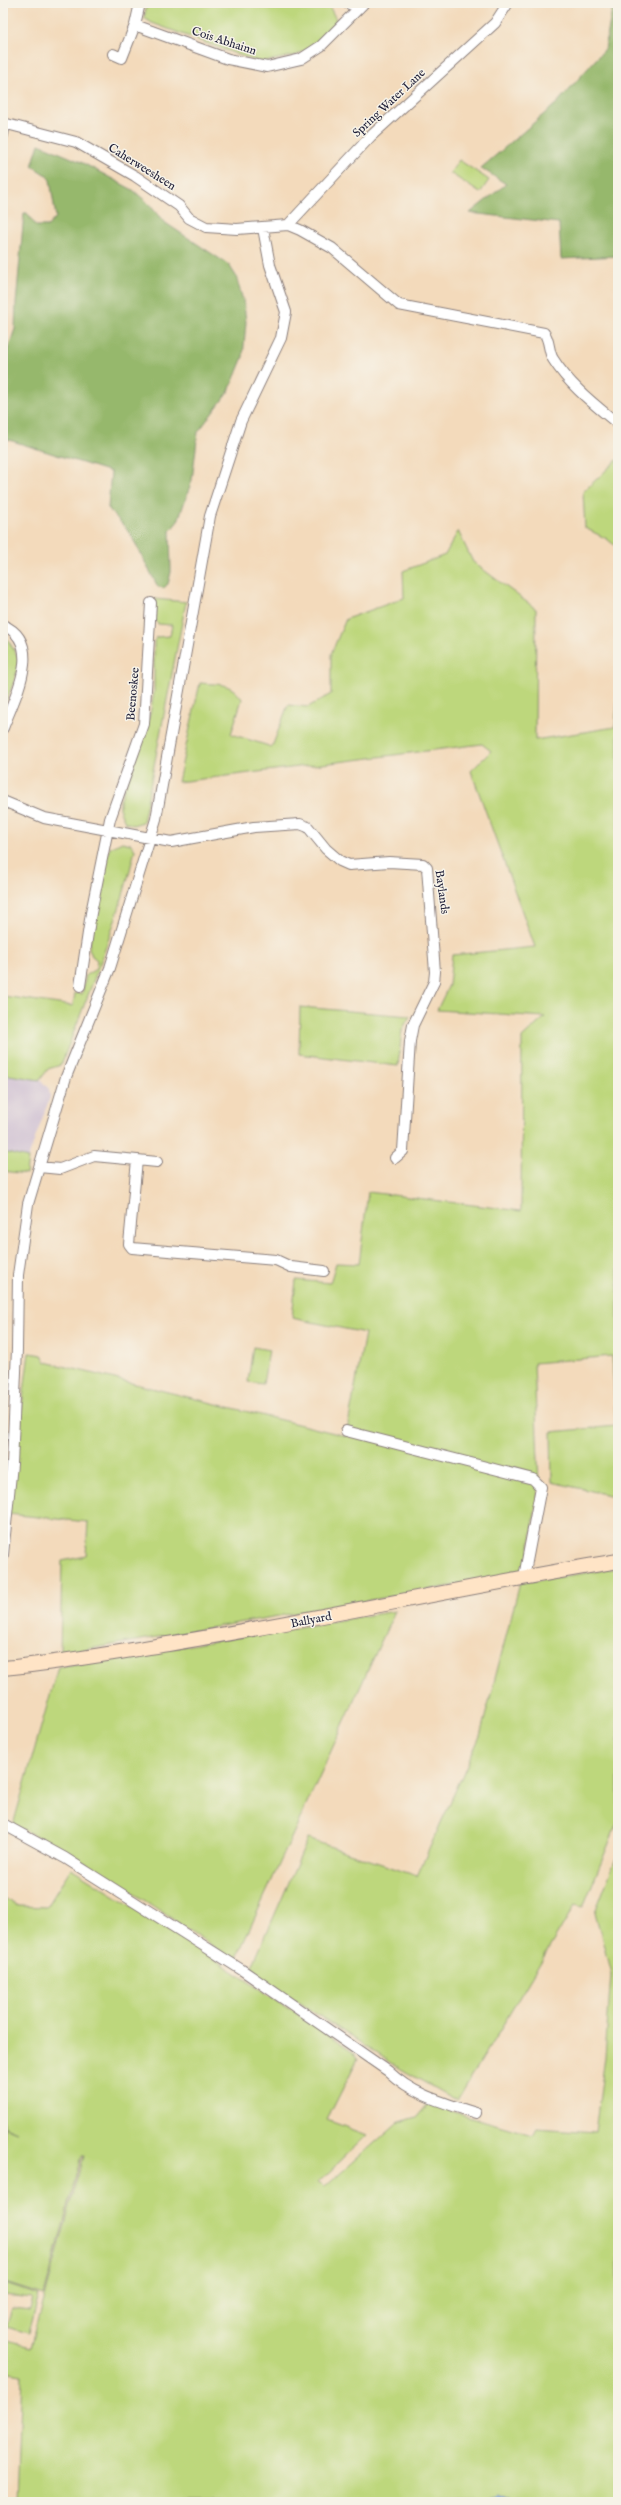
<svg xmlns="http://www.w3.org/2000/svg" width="621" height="2505" font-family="'IM FELL English',serif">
<rect width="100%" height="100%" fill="#f7f3e8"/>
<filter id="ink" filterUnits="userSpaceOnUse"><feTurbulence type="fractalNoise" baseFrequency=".025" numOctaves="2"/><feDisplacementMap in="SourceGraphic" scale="8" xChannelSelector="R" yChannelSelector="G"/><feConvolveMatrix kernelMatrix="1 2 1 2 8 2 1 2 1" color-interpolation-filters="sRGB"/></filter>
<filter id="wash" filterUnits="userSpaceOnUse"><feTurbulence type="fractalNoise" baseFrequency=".012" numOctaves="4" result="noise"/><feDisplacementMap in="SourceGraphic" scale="16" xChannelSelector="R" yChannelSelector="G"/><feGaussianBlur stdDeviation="0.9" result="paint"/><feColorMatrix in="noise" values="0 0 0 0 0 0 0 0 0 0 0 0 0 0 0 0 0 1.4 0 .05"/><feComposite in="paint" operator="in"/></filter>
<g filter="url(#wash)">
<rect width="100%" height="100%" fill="#f3dabb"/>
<!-- industrial -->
<path fill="#cdbed2" d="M3,1074L40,1080L49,1089L50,1097L28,1158L3,1152Z"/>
<!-- green -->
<path fill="#bdd77c" stroke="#707c5c" d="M147,3H308L329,6L336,19L333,27L310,48L297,55L269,61L258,62L152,23L144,18Z
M459,160L489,180L480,193L450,173Z
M618,459V548L607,539L585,528L583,492Z
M458,531L473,562L536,609L535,740L615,727L618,694V1497L552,1482L551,1432L616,1426L612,1356L534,1363L539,1486L526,1573L60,1654L62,1561L86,1556L88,1522L8,1514L29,1353L42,1355L46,1362L346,1436L365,1333L292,1318L296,1280L330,1283L336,1263L359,1264L368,1192L521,1211L522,1038L545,1017L437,1010L449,985L452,955L535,947L471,771L491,751L482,744L178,782L200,683C220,685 230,682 242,699L231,734L272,747L288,705L308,707L331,694V654L346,619L404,598L403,571L445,555Z
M155,599L186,602L143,822L133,825L125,822L120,812V801L150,714L154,692V641L157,637L170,636L172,625L158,624L155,621Z
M3,631L19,659L15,679L3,709Z
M122,842L131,844L135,850C118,924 88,994 61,1065L48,1069L40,1080L3,1074V996L73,1006L75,993L82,994L86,975L96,969L97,960L92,956L89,948L106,857L110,848Z
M300,1007L410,1016L402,1030L398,1066L299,1054Z
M3,1152L28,1158L26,1174L3,1171Z
M253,1347L269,1350L263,1384L248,1382Z
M618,1568V1821L583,1907L575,1905L457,2101L401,2069L250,1971L308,1839L417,1876L480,1736L520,1583Z
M395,1611L235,1961C162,1913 92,1861 13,1825L58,1667Z
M618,1853V2502H17L22,2375L3,2372V2340L31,2347L84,2156H82L44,2295L3,2282V2127L17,2132L3,2126V1898L18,1906L47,1907L71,1868L195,1946L354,2052L358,2058L327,2120L367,2135L318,2183L325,2187L397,2123L417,2117L428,2104L532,2135L536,2128L595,2132L605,2057L611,1974L595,1912Z
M3,2283L39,2295L29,2333L6,2327L12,2308L30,2310L33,2298L3,2295Z"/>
<!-- forest -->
<path fill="#96b86c" stroke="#5c6d54" d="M613,3H618V256L561,259L559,223L470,213L506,184L481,168L557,103L605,49Z
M39,144L81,162L133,190L148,203L164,222L229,265L236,276L244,304L246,322L243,357L229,391L198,432L192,480L178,521L170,531L171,572L168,584L164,588L158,587L130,533L108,508L111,472L3,438V373L7,352L15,329L16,304L24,213H27L36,226H48L56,217L50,180L46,175L32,166Z"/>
<!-- water -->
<path fill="#7aaae4" stroke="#4e6690" d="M498,2496L518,2498L523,2502H488Z"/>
</g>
<g filter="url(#ink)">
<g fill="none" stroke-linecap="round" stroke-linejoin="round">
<defs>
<path id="street" d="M347,3L359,8
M135,25L228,59L267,67L301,59L321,46L364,3
M113,54L122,58L135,25L140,3
M3,123L76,142L135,176L179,206L189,218L206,227L237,229L288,225L300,230L332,248L399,305L544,333C550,340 548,351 553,359C570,386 594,404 618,424
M3,135L5,124
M288,225L371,136L495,23L508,3
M3,625C45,643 14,699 3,728
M3,801L44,818L171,842L254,827L300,824L308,827L326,849L340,861L349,865L389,862L423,864L427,868L435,972L434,982L413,1025L410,1041L403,1151L395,1158
M80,986L91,913L110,819L144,724L151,603
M137,1160L157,1162
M39,1167L60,1169L94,1156L137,1160L129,1244L132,1248L276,1260L291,1267L324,1271
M346,1431L533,1479L541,1487L524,1577
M3,1555L12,1464L17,1349L18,1275L28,1204L66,1077L110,968L156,819L210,516L241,421L281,338L286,312L270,265L263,228
M3,1824L65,1858L242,1970L388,2071C413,2095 444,2103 476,2113"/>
<path id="secondary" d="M3,1668C58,1663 113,1653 168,1644C318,1619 467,1586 618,1561"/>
</defs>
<!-- street casing -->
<use href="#street" stroke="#8a7e7b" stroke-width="12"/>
<!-- secondary casing -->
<use href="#secondary" stroke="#8a7e7b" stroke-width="16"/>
<!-- street -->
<use href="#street" stroke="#fff" stroke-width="10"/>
<!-- secondary -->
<use href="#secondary" stroke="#ffe4c6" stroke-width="14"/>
</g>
</g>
<g text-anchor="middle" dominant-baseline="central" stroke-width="3" stroke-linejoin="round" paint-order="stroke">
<!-- street labels -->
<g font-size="12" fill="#22223b" stroke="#f7f3e8">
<text transform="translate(224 41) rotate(18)">Cois Abhainn</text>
<text transform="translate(389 103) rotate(-43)">Spring Water Lane</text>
<text transform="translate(142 167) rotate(32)">Caherweesheen</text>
<text transform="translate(133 694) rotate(-85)">Beenoskee</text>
<text transform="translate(442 892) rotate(82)">Baylands</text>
<text transform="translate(311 1620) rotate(-11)">Ballyard</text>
</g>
</g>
<!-- margin -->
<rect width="621" height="2505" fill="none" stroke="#f7f3e8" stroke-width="16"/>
</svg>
